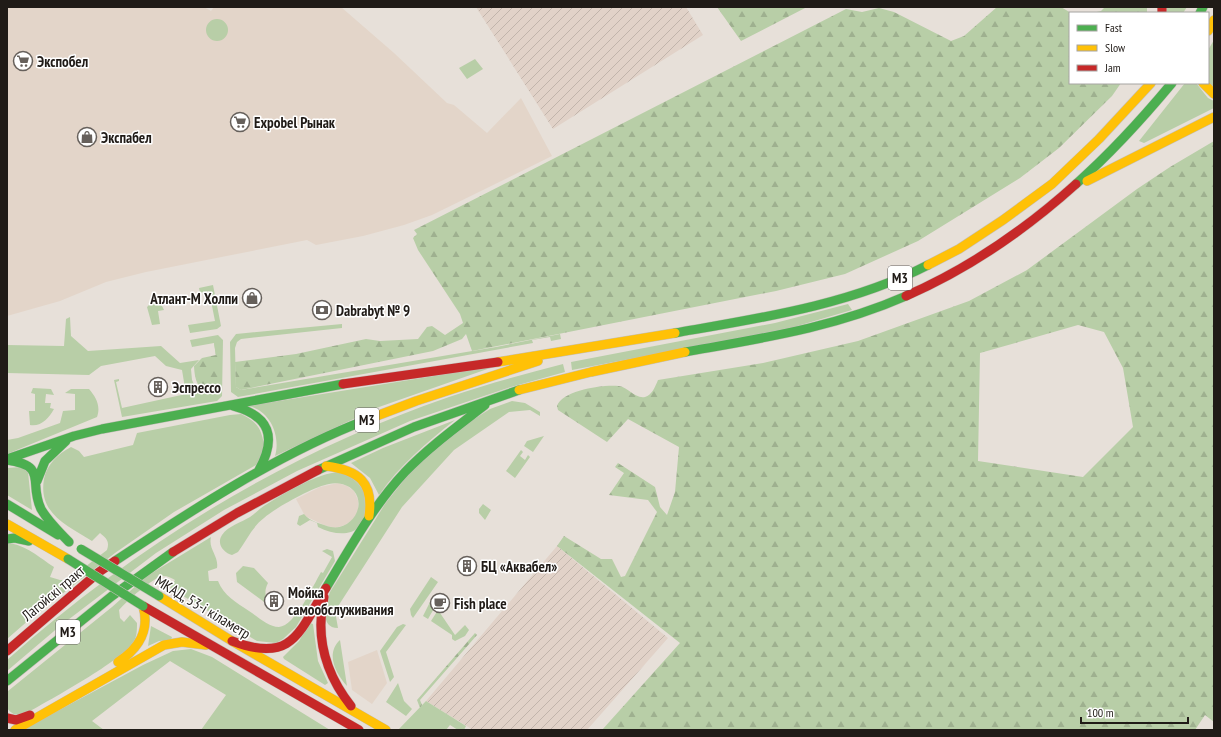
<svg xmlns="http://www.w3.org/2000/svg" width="1221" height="737" font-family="'PT Sans Narrow',sans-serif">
<defs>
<pattern id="industrial-furrows" width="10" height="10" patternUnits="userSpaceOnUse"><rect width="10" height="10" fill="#e1d2c8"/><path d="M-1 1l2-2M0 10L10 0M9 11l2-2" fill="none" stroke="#c1b4ab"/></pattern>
<pattern id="forest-firs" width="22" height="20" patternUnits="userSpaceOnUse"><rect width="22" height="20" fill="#b8cea7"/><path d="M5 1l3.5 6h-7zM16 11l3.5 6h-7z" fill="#9eb08f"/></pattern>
</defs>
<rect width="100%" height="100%" fill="#e7e0d9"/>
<!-- commercial -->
<path fill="#e3d5c9" d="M7,7H204L211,11L214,7H341L394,53L447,103L454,105L487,133L521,98L552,156L432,215L404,225L363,236L316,245L307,240L146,272L106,282L60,301L7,316Z
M338,483L347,486L354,491L358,500V510L354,519L345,525L335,528L324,525L305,516L296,499L320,487Z
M377,650L387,683L372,704L352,690L348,662Z"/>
<!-- industrial -->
<path fill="url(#industrial-furrows)" d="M476,7H686L703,35L553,129Z
M557,546L668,638L587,730H473L426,701Z"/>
<!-- green -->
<path fill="#b8cea7" d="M1164,7H1187L1183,13H1163Z
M206 30a11 11 0 1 1 22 0a11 11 0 1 1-22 0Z
M1214,40V89L1208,81V50Z
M475,59L483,69L467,79L459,68Z
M1185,83H1196L1208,98L1214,101V108L1144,143L1139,141Z
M213,285L221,326L217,329L190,333L188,325L215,321L209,291L200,293L199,288Z
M160,302L164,310L158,311L160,324L152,325L147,307L150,304Z
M848,304L852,310L794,327L765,333L572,370L571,362L775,323Z
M70,317L71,336L88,351L161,346L180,363L199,360L191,369L192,380L197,391L221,392L214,343L192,347L190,340L218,335L223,340L222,396L217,401L122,417L114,380L119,379V381L116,382L122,408L186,394L182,370L166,366L155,356L101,366L89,375L7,373V345L64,346L66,319Z
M342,324V328L241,339L237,342L235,348L236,387L241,390L496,347L560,334L561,339L551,341L550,337L532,340L533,343L238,397L231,392L230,342L236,334Z
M563,364L565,372L511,387L410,421L297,471L224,510L156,553L60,626L7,671V660C138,544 284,454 449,397C487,384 525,374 563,364Z
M496,366L379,407L275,456C281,436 270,410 248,406Z
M33,388L51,389L54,395L46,394L45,403H51L50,408L54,409C49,418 41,427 30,425L29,411H35V394L31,393Z
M71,389H89C96,397 101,406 97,417L7,454V440L18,438L60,423L63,411L75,410V394L65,393Z
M512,401L525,403L540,412V416L530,410L509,412L454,450L402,507L335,611L338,628C319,628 326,604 330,592L385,504L415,466L471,421L490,409Z
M241,414C260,423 262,431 265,451L256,465L174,512L115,553L30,619L7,639V543C25,544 40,558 54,567L50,577L60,580H68L107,550C110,541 106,538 100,533L92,541C67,525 38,514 44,479C47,464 58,454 71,447L79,451L84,457L133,445L137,433L230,415Z
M455,420C426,443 400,465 379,495L370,478L351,463L383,448Z
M544,436L533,452L524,446L527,441Z
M521,450L523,452L520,456L525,460L528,455L530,457L515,478L506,471Z
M21,467L28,472L32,510L7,495V468Z
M339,472C347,475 355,479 360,486C365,492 365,499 365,506C366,537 340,538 318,527L317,523L310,520L300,526L297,524L299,516L304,514C309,521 323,525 331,527C350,531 367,507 354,491C348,484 337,482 329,484C315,486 275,508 264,518C253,526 246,541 238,552L232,555C224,553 216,544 222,535C228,526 242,522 250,517C256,513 261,507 267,504C286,492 318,473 339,472Z
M483,504L491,510L485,520L479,513V509Z
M211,537C208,549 219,556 217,568L208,571L209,581H218C224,596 236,602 249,611C257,616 268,627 279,627C295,626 313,586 321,572L323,573L332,557L322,551L327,549L333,551L335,561L296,627L283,639L276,643L257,641L170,588L175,580C171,578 168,576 163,576C152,578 127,601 119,610L120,618L124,622L130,615L137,623C137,629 137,636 134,641C122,661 51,699 27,713C18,716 13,716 7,708L8,691L112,607L147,576Z
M243,566L254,568L268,583C263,593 266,597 271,607L237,582L236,573Z
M431,577L438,582L413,618L411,615L410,609Z
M431,600L436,605L428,619L423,616Z
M438,610L455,635L465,625L469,630L465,636L455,641L452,639V635L431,621Z
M310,623L313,624L318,661L328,683L325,685L284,659L283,657L299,641Z
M403,624L406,625L386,652L394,677L390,682L380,651L397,627Z
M151,626L172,637L171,640L159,641L148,646Z
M340,640L347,686C336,674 325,654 340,640Z
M191,649L212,657L330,730H201L226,695L170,661L92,721L104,730H22L143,665L173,651Z
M398,683L404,701L412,709L406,716L386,702Z
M426,701L466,726L464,730H458L450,725L446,730H398Z"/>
<!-- forest -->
<path fill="url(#forest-firs)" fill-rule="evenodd" d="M717,7H807L741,41Z
M997,7H1061L1071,13L1070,83H1121L1112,96L1059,148L1020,178L918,241L845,274L776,291L472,351L466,334L462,339L433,351L241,390L236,387L235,362L296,354L366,339L380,341L418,339L427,327L432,326L445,335L463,323L460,314L418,250L413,238L417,234L414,230L846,9L862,12L879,8L894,12L951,41L964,36Z
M1105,7H1147V13H1092L1101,11Z
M1214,141V722L1205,715L1195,730H602L680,643L557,546L564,536L601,559H612L621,577L625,576L657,512L648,500L609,495L624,473L615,467L618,463L655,487L660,507L667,515L675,492L679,447L628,419L607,442L558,410L557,406C562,390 604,384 619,386C628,387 635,399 645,397C652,395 655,387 658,380L763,363L858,341L969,301L1027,270L1137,189L1170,167ZM1078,325L1104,332L1123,368L1133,427L1083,477L978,461L980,353Z
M214,343L217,345L220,351L222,392C201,395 195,386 194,366L202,358L216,355Z
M475,633L477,635L420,700L422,705L420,708L417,700Z"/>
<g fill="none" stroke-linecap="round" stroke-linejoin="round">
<defs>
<path id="fast" d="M1200,13L1203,7
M1076,184C1111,153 1142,119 1172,83
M675,333C761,318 850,305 928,265
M685,352C763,338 833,328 906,296
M233,406C270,416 277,437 259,470
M7,459L74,436L102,429L343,384
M7,460C49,466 28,482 41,509C48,521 59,532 69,542
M318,470L414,427L519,390
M37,481L45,461L66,441
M7,504L58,535
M7,539L15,538L29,541
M115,561C192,510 280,453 366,420
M326,588C350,548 373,506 405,472C429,447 458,426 485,405
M7,681L112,596L173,552"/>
<path id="slow" d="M1208,31L1214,20
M1203,83L1214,94
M1087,181L1214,117
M928,265L959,249L1003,220L1052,184L1099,139L1151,83
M498,362L675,333
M519,390L591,372L685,352
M366,420L416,401L538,361
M326,466C358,470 374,482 369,516
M7,524L68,559
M159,596L232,641L386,730
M118,662C139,648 150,631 143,606
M15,730L164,645L182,642L206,645"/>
<path id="jam" d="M1162,7V13
M906,296C968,269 1026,229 1076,184
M343,384L498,362
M173,552L237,513L318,470
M324,597C315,638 325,673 351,706
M143,606L359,730
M232,641C292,664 299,633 326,588
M7,651L99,572L115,561
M7,718L16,720L30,715"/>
</defs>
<!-- fast casing -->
<use href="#fast" stroke="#c3beb8" stroke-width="10"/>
<!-- slow casing -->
<use href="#slow" stroke="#c3beb8" stroke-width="10"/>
<!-- jam casing -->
<use href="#jam" stroke="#c3beb8" stroke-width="10"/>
<!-- fast -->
<use href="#fast" stroke="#4caf50" stroke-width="9"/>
<!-- slow -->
<use href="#slow" stroke="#ffc107" stroke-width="9"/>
<!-- jam -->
<use href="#jam" stroke="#c62828" stroke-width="9"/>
<defs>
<path id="fast-bridge" d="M81,549L159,596
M68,559L143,606"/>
</defs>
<!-- fast-bridge casing -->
<use href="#fast-bridge" stroke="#c3beb8" stroke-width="10" stroke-linecap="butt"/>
<!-- fast-bridge -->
<use href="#fast-bridge" stroke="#4caf50" stroke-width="9"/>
</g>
<!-- icons -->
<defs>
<symbol id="supermarket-ring" viewBox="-11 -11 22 22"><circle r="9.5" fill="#fff" stroke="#66605b" stroke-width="1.5"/><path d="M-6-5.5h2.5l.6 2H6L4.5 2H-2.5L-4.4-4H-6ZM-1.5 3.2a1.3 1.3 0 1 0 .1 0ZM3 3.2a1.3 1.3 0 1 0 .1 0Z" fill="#66605b"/></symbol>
<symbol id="shop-ring" viewBox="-11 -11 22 22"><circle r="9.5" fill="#fff" stroke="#66605b" stroke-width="1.5"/><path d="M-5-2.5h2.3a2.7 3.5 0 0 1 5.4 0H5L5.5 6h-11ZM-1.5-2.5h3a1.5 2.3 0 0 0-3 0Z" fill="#66605b"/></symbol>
<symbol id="bank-ring" viewBox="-11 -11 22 22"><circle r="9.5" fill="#fff" stroke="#66605b" stroke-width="1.5"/><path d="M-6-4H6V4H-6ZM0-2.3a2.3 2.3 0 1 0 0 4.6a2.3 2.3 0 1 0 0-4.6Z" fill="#66605b"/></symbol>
<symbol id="building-ring" viewBox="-11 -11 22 22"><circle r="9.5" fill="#fff" stroke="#66605b" stroke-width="1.5"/><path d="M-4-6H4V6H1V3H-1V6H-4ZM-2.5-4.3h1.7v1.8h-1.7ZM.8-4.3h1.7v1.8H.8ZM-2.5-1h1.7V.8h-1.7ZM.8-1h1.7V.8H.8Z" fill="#66605b"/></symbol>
<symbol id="cafe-ring" viewBox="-11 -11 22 22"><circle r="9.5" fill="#fff" stroke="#66605b" stroke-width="1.5"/><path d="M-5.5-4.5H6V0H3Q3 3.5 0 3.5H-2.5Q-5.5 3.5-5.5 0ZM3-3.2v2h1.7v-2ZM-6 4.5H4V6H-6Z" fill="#66605b"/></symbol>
</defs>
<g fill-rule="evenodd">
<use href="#supermarket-ring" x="12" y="50" width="22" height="22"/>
<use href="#supermarket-ring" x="229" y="111" width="22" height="22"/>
<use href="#shop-ring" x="76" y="126" width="22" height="22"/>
<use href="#shop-ring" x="241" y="287" width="22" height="22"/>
<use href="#bank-ring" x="311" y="299" width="22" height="22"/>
<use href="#building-ring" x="147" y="376" width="22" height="22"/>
<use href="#building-ring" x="456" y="555" width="22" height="22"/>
<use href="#building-ring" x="263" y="590" width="22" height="22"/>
<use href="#cafe-ring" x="429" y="592" width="22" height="22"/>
</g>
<g text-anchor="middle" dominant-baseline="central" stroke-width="3" stroke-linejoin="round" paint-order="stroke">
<!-- shield labels -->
<g fill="#fff" stroke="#635f5d" stroke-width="1">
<rect x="888" y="266" width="24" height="24" rx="3"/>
<rect x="355" y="408" width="24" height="24" rx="3"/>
<rect x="56" y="620" width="24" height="24" rx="3"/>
</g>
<g font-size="14" font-weight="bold" fill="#201b17">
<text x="900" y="278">М3</text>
<text x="367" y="420">М3</text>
<text x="68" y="632">М3</text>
</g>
<!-- poi labels -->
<g font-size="15" font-weight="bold" fill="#201b17" stroke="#fff" text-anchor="start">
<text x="37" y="61">Экспобел</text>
<text x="254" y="122">Expobel Рынак</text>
<text x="101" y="137">Экспабел</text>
<text x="238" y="298" text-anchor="end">Атлант-М Холпи</text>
<text x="336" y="310">Dabrabyt № 9</text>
<text x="172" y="387">Эспрессо</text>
<text x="481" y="566">БЦ «Аквабел»</text>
<text x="288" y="592">Мойка<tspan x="288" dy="17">самообслуживания</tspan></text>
<text x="454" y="603">Fish place</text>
</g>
<!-- street labels -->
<g font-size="15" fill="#201b17" stroke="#fff">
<text transform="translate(53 593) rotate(-40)">Лагойскі тракт</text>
<text transform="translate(203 607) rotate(31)">МКАД, 53-і кіламетр</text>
</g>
</g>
<!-- border -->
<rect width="1221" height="737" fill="none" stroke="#201b17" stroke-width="16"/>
<!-- legend -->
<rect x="1069" y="12" width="140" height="72" fill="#ffffff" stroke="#a6a4a2"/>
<rect x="1077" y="25" width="20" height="6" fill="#4caf50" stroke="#a6a4a2"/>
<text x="1105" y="32" font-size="12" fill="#201b17">Fast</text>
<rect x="1077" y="45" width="20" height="6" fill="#ffc107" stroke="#a6a4a2"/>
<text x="1105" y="52" font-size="12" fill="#201b17">Slow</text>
<rect x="1077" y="65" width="20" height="6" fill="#c62828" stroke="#a6a4a2"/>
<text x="1105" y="72" font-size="12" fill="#201b17">Jam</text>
<!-- scale -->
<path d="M1081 717v6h107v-6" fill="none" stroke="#201b17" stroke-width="2"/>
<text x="1087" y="717" font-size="12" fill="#201b17" stroke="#ffffff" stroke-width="3" paint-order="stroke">100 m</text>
</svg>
